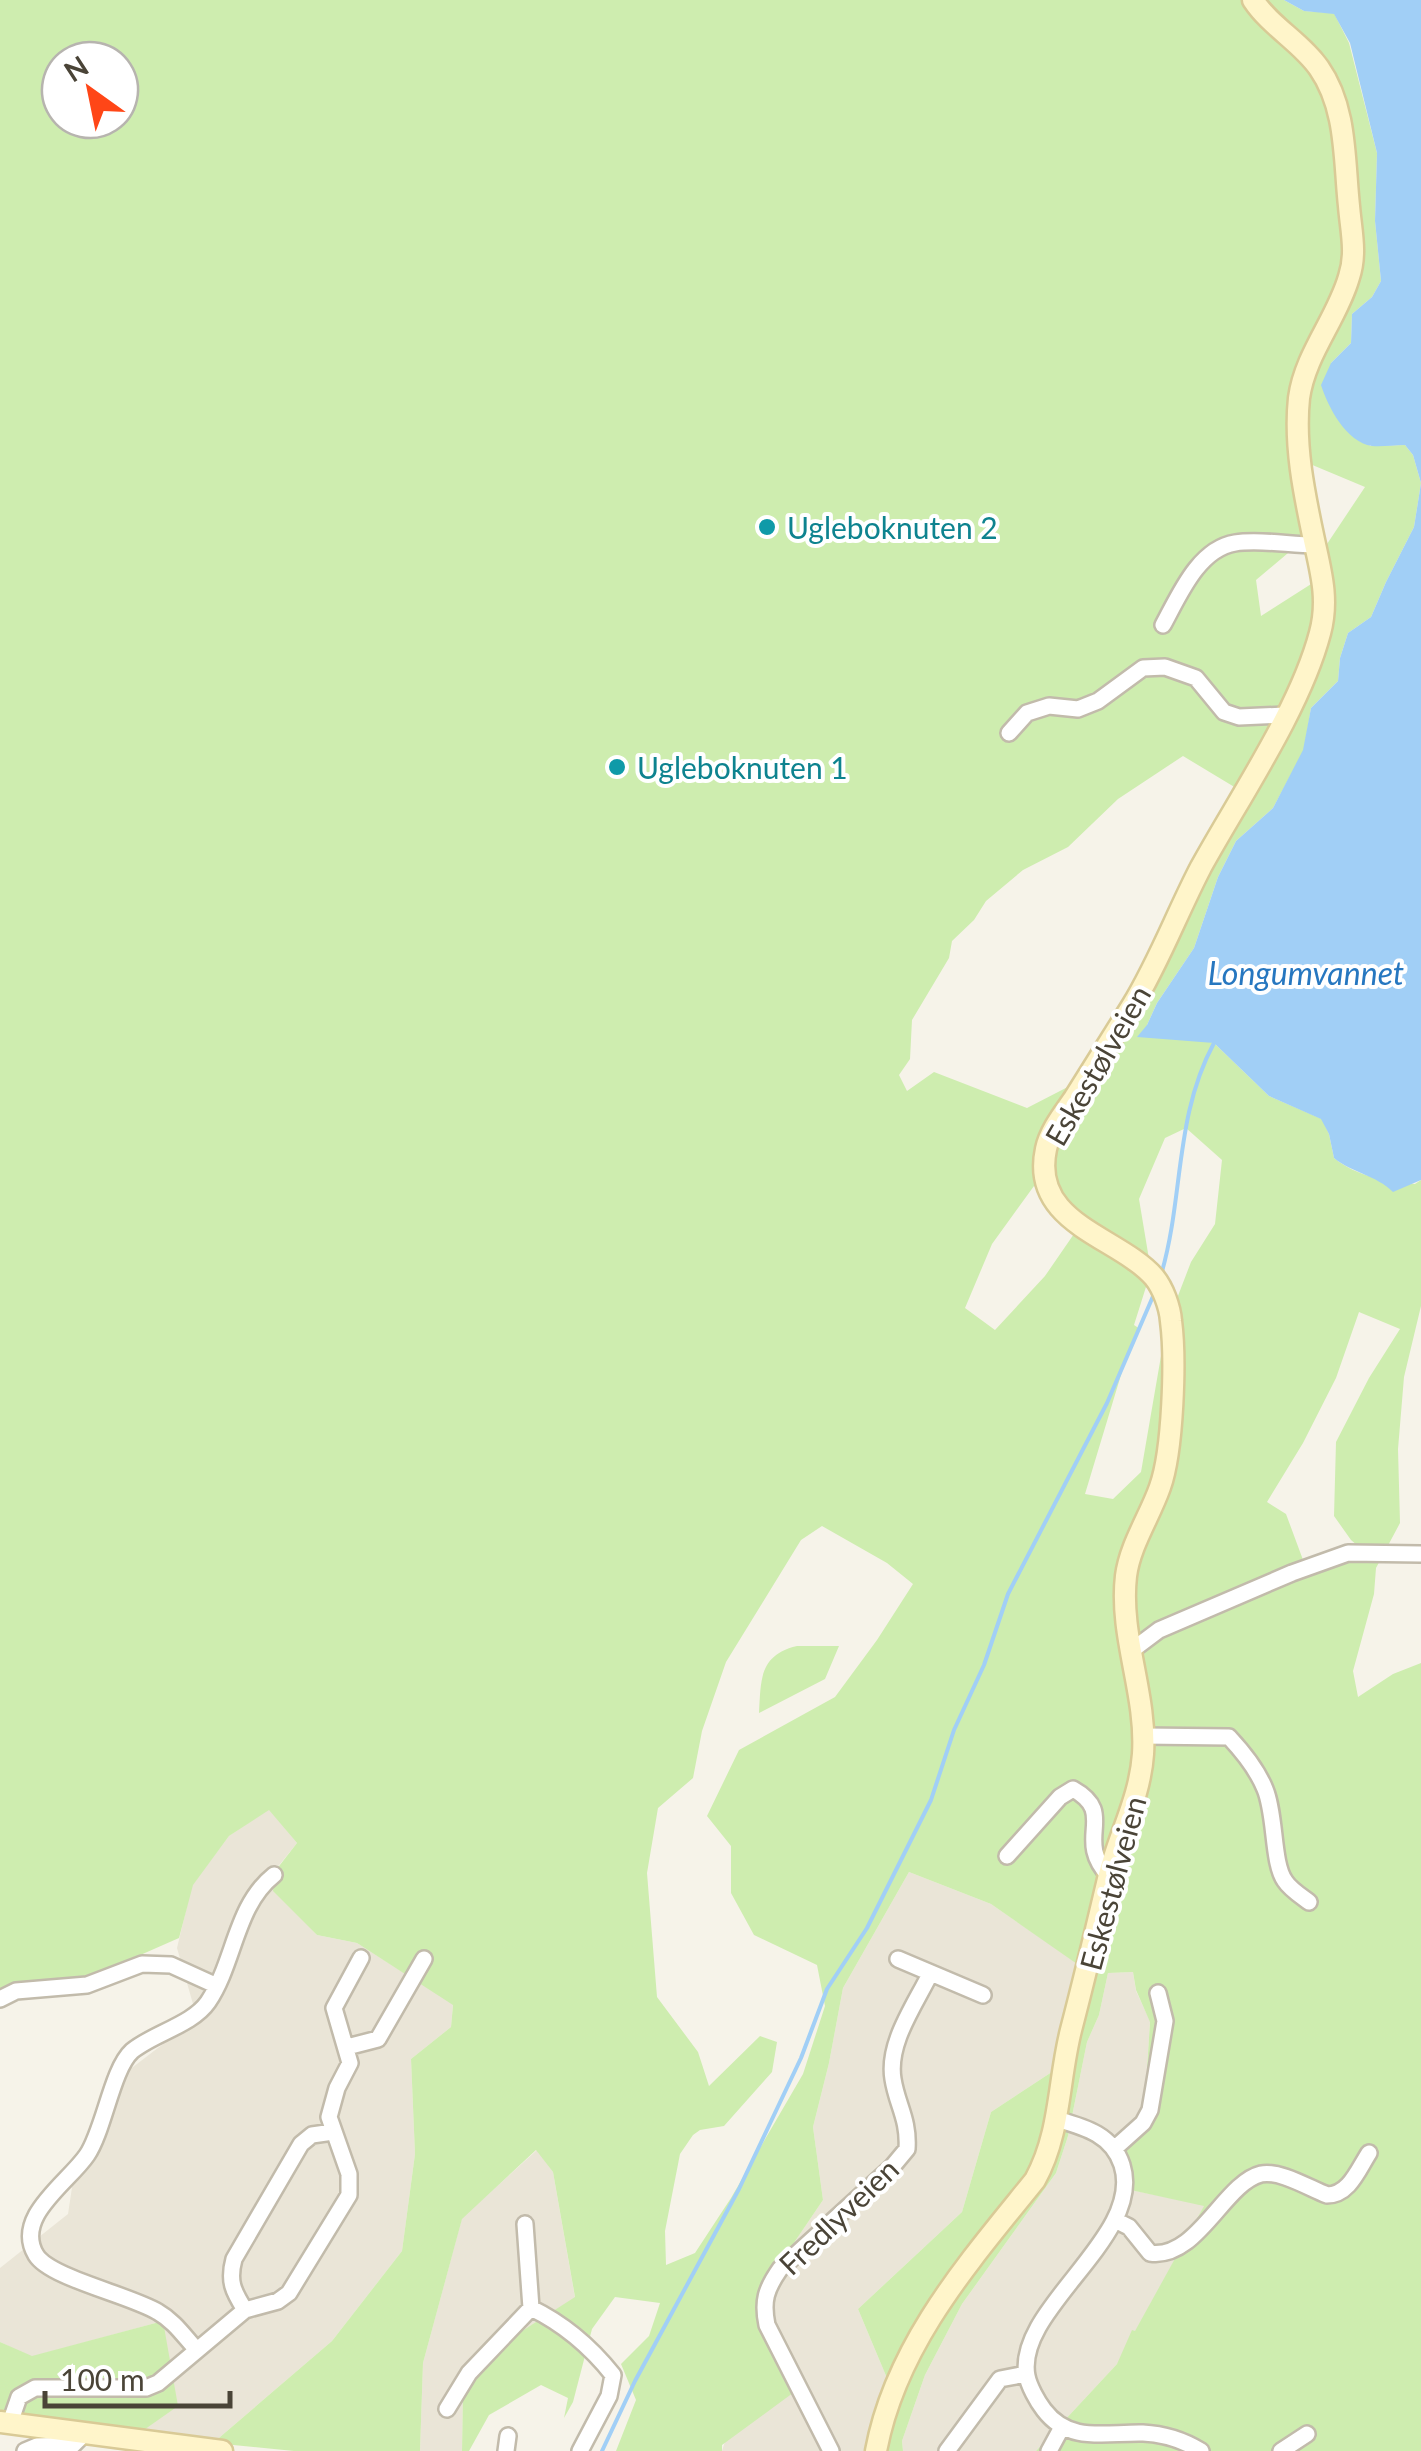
<svg xmlns="http://www.w3.org/2000/svg" width="1421" height="2451" font-family="Lato,sans-serif">
<rect width="100%" height="100%" fill="#f6f3e9"/>
<!-- residential -->
<path fill="#eae5d7" d="M269,1809L297,1843L276,1869L299,1915L317,1935L357,1943L453,2004L451,2027L411,2059L415,2154L402,2251L332,2341L213,2443L141,2432L163,2321L31,2357L0,2342V2268L68,2214L73,2181L120,2077L197,2018L177,1948L192,1885L229,1836Z
M909,1872L991,1904L1090,1972L1064,2064L991,2112L962,2212L858,2309L897,2402L888,2451H722L781,2262L823,2200L813,2127L829,2063L843,1988Z
M1133,1972L1136,1991L1150,2021L1147,2069L1150,2087L1126,2189L1205,2205L1118,2363L1036,2451H903L902,2441L925,2375L962,2304L1056,2173L1068,2136L1087,2042L1099,2015L1108,1973Z
M537,2150L553,2172L575,2298L508,2340L463,2389L462,2451H420L423,2363L462,2218Z"/>
<!-- green -->
<path fill="#ceedaf" fill-rule="evenodd" d="M0,0H1284L1304,11L1334,13L1349,43L1377,153L1375,221L1381,281L1372,297L1352,314L1351,343L1331,363L1370,446L1405,445L1413,455L1421,483L1414,527L1386,582L1371,617L1348,633L1340,658L1338,681L1311,708L1304,750L1273,808L1236,841L1218,877L1194,948L1157,1003L1147,1025L1214,1043L1269,1096L1322,1119L1329,1134L1334,1158C1358,1177 1385,1181 1415,1184L1421,1180V1306L1404,1377L1398,1449L1400,1523L1376,1568L1374,1594L1353,1671L1358,1697L1393,1674L1421,1663V2451H1036L1117,2364L1132,2330L1135,2331L1204,2206L1126,2189L1124,2144L1150,2087L1147,2069L1150,2022L1136,1990L1133,1972L1108,1973L1099,2015L1087,2042L1068,2136L1056,2173L962,2304L925,2375L902,2441L903,2451H888L897,2402L858,2309L962,2212L991,2112L1064,2064L1090,1973L991,1904L909,1872L843,1988L829,2063L813,2127L823,2200L781,2262L767,2310L801,2387L722,2445V2451H616L636,2400L621,2364L649,2336L660,2303L615,2297L592,2329L573,2402L564,2418L568,2398L541,2385L489,2415L469,2451H462L463,2390L508,2340L575,2297L553,2172L536,2150L462,2219L423,2363L420,2451H294L213,2443L332,2341L402,2251L415,2154L411,2059L451,2027L453,2005L357,1943L317,1935L273,1891L276,1870L297,1843L269,1810L229,1836L193,1885L179,1938L88,1978L0,1993ZM60,60H120V120H60ZM1310,464L1365,487L1315,562L1319,579L1261,616L1256,580L1313,532ZM1183,756L1246,794L1239,821L1217,849L1091,1075L1027,1108L934,1072L907,1091L899,1075L910,1059L912,1020L949,958L952,941L974,920L986,901L1023,870L1068,847L1118,799ZM1186,1128L1222,1160L1215,1224L1191,1262L1166,1327L1141,1472L1113,1499L1085,1494L1127,1355L1140,1329L1134,1325L1151,1271L1139,1199L1165,1138ZM1034,1186L1054,1197L1076,1231L1045,1276L995,1330L965,1308L992,1244ZM1359,1312L1400,1329L1369,1378L1336,1442L1334,1516L1351,1540L1365,1552L1306,1568L1286,1514L1267,1502L1303,1443L1336,1378ZM822,1526L887,1563L913,1584L877,1640L835,1697L739,1750L707,1816L731,1846V1893L754,1935L817,1965L825,2006L803,2074L731,2198L695,2253L666,2265L665,2231L680,2154L693,2135L700,2130L724,2126L772,2072L777,2042L760,2036L709,2086L698,2052L657,1997L647,1873L658,1808L693,1778L702,1731L726,1662L801,1540Z
M797,1646H839L825,1679L759,1713C761,1680 759,1655 797,1646Z
M163,2321L178,2406L141,2432L0,2425V2342L32,2356Z"/>
<!-- water -->
<path fill="#a1cff6" d="M1284,0H1421V1180L1393,1192C1376,1175 1352,1173 1334,1158L1329,1134L1321,1119L1269,1096L1214,1043L1137,1037L1147,1025L1157,1003L1194,948L1218,877L1236,841L1273,808L1303,750L1311,708L1338,681L1340,658L1348,633L1371,617L1386,582L1414,527L1421,483L1413,455L1405,445C1394,445 1382,447 1372,446C1346,442 1328,407 1321,385L1331,363L1351,343L1352,314L1372,297L1381,281L1375,221L1377,153L1350,43L1334,14L1304,11Z"/>
<g fill="none" stroke-linecap="round" stroke-linejoin="round">
<!-- stream -->
<path stroke="#a1cff6" stroke-width="4" d="M1161,1275C1184,1197 1174,1117 1214,1043
M602,2451L635,2381L739,2189L801,2058L827,1989L867,1928L931,1800L954,1730L984,1665L1008,1594L1107,1403L1154,1294"/>
<defs>
<path id="street" d="M1163,625C1179,596 1198,549 1235,543C1260,539 1290,545 1315,545
M1009,733L1027,713L1049,706L1078,709L1098,701L1143,668L1165,667L1196,678L1224,712L1239,717L1285,715
M1131,1651L1159,1630L1292,1573L1348,1553L1421,1554
M1143,1736L1229,1737C1243,1752 1257,1769 1265,1789C1276,1815 1272,1863 1285,1881C1290,1889 1301,1896 1309,1902
M1007,1856L1060,1797L1073,1789C1118,1814 1073,1838 1109,1876
M898,1959L983,1995
M0,1999L16,1991L87,1985L142,1964L171,1965L215,1985
M347,2047L378,2039L424,1959
M1056,2119C1084,2127 1112,2134 1122,2165C1145,2237 1014,2309 1027,2376C1029,2386 1037,2401 1044,2410C1070,2444 1106,2432 1143,2433C1165,2434 1183,2440 1201,2451
M333,2132L312,2135L301,2144L234,2259C228,2281 233,2291 245,2310L278,2301L289,2293L349,2195V2174L329,2117L337,2088L350,2063L334,2008L361,1958
M1114,2149L1143,2123L1150,2110L1165,2021L1158,1993
M1115,2220L1129,2227L1150,2253C1197,2260 1224,2183 1261,2174C1280,2170 1309,2188 1327,2195C1349,2195 1358,2170 1369,2153
M525,2224L531,2308
M196,2349C184,2336 174,2321 158,2312C130,2295 50,2278 36,2255C13,2217 68,2183 87,2155C104,2130 112,2069 132,2051C154,2033 192,2025 208,2002C235,1962 235,1906 274,1875
M447,2409L469,2373L531,2308C564,2324 590,2346 613,2375L609,2396L580,2451
M10,2423L19,2397L35,2388H146L158,2383L245,2310
M25,2451L37,2446L73,2445L84,2434
M506,2451L508,2436
M831,2451L767,2325C762,2301 766,2289 780,2269L892,2167L907,2149C909,2119 897,2105 893,2079C887,2043 915,2005 930,1974
M947,2451L1000,2379L1026,2374
M1049,2451L1062,2427
M1281,2451L1307,2434"/>
<path id="secondary" d="M0,2422L222,2451
M876,2451C896,2344 969,2262 1035,2180C1061,2133 1058,2081 1071,2030C1084,1980 1096,1930 1108,1879C1118,1836 1140,1799 1143,1754C1147,1694 1119,1636 1126,1576C1130,1545 1150,1516 1160,1487C1173,1451 1176,1359 1171,1321C1170,1307 1163,1288 1154,1277C1118,1236 1030,1224 1046,1149C1050,1130 1065,1112 1075,1097C1094,1067 1113,1036 1132,1006C1159,962 1177,913 1201,867C1239,798 1300,709 1320,633C1329,600 1321,572 1314,540C1304,493 1294,445 1299,398C1305,354 1337,319 1349,277C1357,253 1351,231 1349,206C1344,160 1347,108 1319,68C1301,42 1271,27 1253,0"/>
</defs>
<!-- street casing -->
<use href="#street" stroke="#c2bbab" stroke-width="20"/>
<!-- secondary casing -->
<use href="#secondary" stroke="#d9ca96" stroke-width="25"/>
<!-- street -->
<use href="#street" stroke="#fff" stroke-width="15"/>
<!-- secondary -->
<use href="#secondary" stroke="#fff5ca" stroke-width="20"/>
</g>
<!-- markers -->
<g fill="#0f9aa8" stroke="#fff" stroke-width="4">
<circle cx="767" cy="527" r="10"/>
<circle cx="617" cy="767" r="10"/>
</g>
<g text-anchor="middle" dominant-baseline="central" stroke-width="8" stroke-linejoin="round" paint-order="stroke">
<!-- culture labels -->
<g font-size="30" fill="#0d838f" stroke="#fff" text-anchor="start">
<text x="787" y="527">Ugleboknuten 2</text>
<text x="637" y="767">Ugleboknuten 1</text>
</g>
<!-- street labels -->
<g font-size="30" fill="#4a4437" stroke="#fff">
<text transform="translate(1097 1065) rotate(-60)">Eskestølveien</text>
<text transform="translate(1112 1883) rotate(-75)">Eskestølveien</text>
<text transform="translate(838 2216) rotate(-44)">Fredlyveien</text>
</g>
<!-- water labels -->
<g font-size="32" font-style="italic" fill="#2677c0" stroke="#fff">
<text x="1306" y="972">Longumvannet</text>
</g>
</g>
<!-- north arrow -->
<g transform="translate(90 90) rotate(327)"><circle r="48" fill="#ffffff" stroke="#b7b4af" stroke-width="2.5"/>
<path d="M0-8L18 38L0 25L-18 38Z" fill="#ff4617"/>
<text y="-15" font-size="28" font-weight="bold" text-anchor="middle" fill="#4a4437">N</text>
</g>
<!-- scale -->
<path d="M45 2391v15h185v-15" fill="none" stroke="#4a4437" stroke-width="5"/>
<text x="60" y="2391" font-size="30" fill="#4a4437" stroke="#ffffff" stroke-width="8" paint-order="stroke">100 m</text>
</svg>
